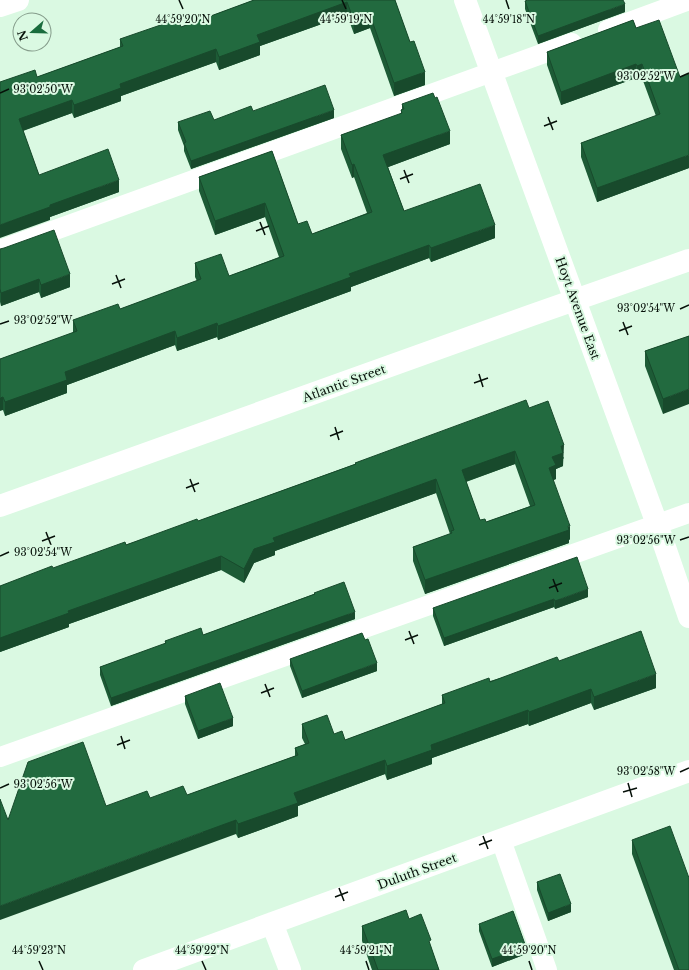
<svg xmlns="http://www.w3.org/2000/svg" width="689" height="970" font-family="'Libre Baskerville',serif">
<rect width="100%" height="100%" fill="#daf9e2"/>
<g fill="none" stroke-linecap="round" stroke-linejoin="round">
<!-- service -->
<path stroke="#fff" stroke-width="20" d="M608,30L689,0
M0,250L572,43
M0,757L689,513
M501,840L547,970"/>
<!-- minor -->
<path stroke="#fff" stroke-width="22" d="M465,0L657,524L689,617
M0,6L18,0
M0,506L532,315L689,260
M272,923L290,970
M144,970L689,771"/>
</g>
<!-- wall -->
<path fill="#1d5b36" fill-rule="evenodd" d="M254,0H395L425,85L394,96L370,28L354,34L347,15L260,46V55L219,70L216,62L121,96V101L74,118L72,113L23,131L39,175L119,192L50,217V220L0,82L37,77L120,47V39L181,27Z
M525,1L625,12L538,44L525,9Z
M633,20L689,168L597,202L581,157V143L656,116L642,78L637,80L636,78L561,105L547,65V52Z
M402,104L450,144L388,167L404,211L495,238L431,262L429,258L351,287V291L218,340L217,337L177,351L175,345L67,385V393L5,416L3,410L0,359L73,333V320L120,309L197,281L195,277V263L229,276L279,257L265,217L215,235L199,191V177L272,151L298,224L312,234L367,213L354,177L352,178L341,149V135L401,114V110L402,109Z
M253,111L334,118L191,169L184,151V146L178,130V122L214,120Z
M0,249L70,287L41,298L39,292L1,306L0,302Z
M689,336L663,414L645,366V351Z
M529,408L564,458L563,459V466L556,469V479L553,480L570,539L569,540V543L425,594L413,561V547L450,534L436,493L275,551V555L254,563L244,583L221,570L69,624V627L0,652V586L198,521L355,464V463ZM515,464L530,506L486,522L480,520L466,482Z
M314,593L355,619L111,706L100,675V667L165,644V641L203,635L314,594Z
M588,597L555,609L554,607L444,646L433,616V608Z
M290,659L377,671L302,698L290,666Z
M559,661L656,688L594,710L591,703L529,726L528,724L432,758V764L387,780L385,774L298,806V816L238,838L236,834L8,820L106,806L150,798L187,795L295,756V748L305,744L302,738V724L334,734L345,740L442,704V695Z
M185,696L233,726L198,739L185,704Z
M632,840L689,970H674L632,854Z
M537,882L571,912L548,921L537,890Z
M409,919L431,947L439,970H372L362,941V926Z
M479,924L526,954L492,967L479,931Z"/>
<!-- shaded-wall -->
<path fill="#184a2c" d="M347,2V15L260,46V55L219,70V57L257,35Z
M625,4V12L538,44V36Z
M370,15V28L354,34V21Z
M216,49V62L121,96V101L74,118V105L120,84Z
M636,64V78L561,105V92Z
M642,64V78L637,80V66Z
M425,72V85L394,96V83Z
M72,100V113L19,132V119Z
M334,110V118L191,169V161Z
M450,131V144L383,169V155Z
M689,155V168L597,202V188Z
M354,164V177L352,178V165Z
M119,180V192L50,217V220L0,238V225L50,205Z
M265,203V217L215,235V221Z
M495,225V238L431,262V248Z
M429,245V258L351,287V291L218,340V326L349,274Z
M70,274V287L41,298V285Z
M39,279V292L1,306V293Z
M217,323V337L177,351V338Z
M175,331V345L67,385V393L5,416V402L65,372Z
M689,389V404L663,414V399Z
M3,397V410L0,411V398Z
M564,445L563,466L556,469V479L549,482V468L552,457L561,446Z
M515,451V464L462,483V470Z
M436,479V493L275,551V555L254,563L244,583V569L254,549L273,538Z
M570,526V539L569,540V543L425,594V580Z
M221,556V570L69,624V627L0,652V638L68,611Z
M588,589V597L555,609V601Z
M554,599V607L444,646V638Z
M355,612V619L111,706V698Z
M377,663V671L302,698V691Z
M656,674V688L594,710V697Z
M591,689V703L529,726V712Z
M528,710V724L432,758V764L387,780V766L431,745Z
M233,718V726L198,739V731Z
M385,760V774L298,806V816L238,838V824L294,793Z
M236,820V834L0,920V906Z
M571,904V912L548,921V913Z
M526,947V954L492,967V959Z"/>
<!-- building -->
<path fill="#226a3f" stroke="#184a2c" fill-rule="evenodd" d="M254,0H395L410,42L414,41L425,72L394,83L370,15L354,21L347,2L257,35L260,42L219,57L216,49L120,84L121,88L74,105L72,100L19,119L39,175L108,149L119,180L50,205V207L0,225V82L35,70L37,77L123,46L120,39L178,19L181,27Z
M528,0H623L625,4L538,36L525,1Z
M633,20L636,28L659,20L680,77L689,74V155L597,188L581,143L660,114L642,64L637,66L636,64L561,92L547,52Z
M325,85L334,110L191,161L184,143L186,142L178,122L210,111L214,120L251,106L253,111Z
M433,93L435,98L437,97L450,131L383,155L404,211L480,184L495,225L431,248L429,245L349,274L351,277L218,326L217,323L177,338L175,331L65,372L67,380L5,402L3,397L0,398V359L77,331L73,320L118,304L120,309L201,279L195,263L221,254L229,276L284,256L265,203L215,221L199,177L272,151L298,224L307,221L312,234L372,212L354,164L352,165L341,135L402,113L401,110L404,109L402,104Z
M54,230L70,274L41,285L39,279L1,293L0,289V249L4,248Z
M689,336V389L663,399L645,351Z
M526,400L529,408L548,401L564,445L561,446L563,453L552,457L556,465L549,468L570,526H568L569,530L425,580L413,547L452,533L451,531L454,530L436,479L273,538L275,542L254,549L244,569L221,556L68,611L69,613L0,638V586L52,566L53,568L125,542L126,545L197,519L198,521L356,464L355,463ZM515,451L535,505L486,522L485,519L480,520L462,470Z
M577,557L588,589L555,601L554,599L444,638L433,608Z
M344,582L355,612L111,698L100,667L166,643L165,641L201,628L203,635L315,594L314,593Z
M641,631L656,674L594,697L591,689L529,712L528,710L431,745L432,750L387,766L385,760L294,793L298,803L238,824L236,820L0,906V799L8,820L28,762L83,742L106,806L147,791L150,798L183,786L187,795L298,755L295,748L309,743L302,724L327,715L334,734L342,731L345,740L445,703L442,695L489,678L490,682L557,657L559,661Z
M362,633L365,640L368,639L377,663L302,691L290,659Z
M220,683L233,718L198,731L185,696Z
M670,826L689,878V970H679L632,840Z
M560,874L571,904L548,913L537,882Z
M406,910L409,919L421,914L431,940L429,941L439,970H378L362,926Z
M513,911L526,947L492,959L479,924Z"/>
<!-- ticks -->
<path fill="none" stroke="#061009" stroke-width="1.5" d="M179,0L183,9M342,0L346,9M506,0L509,9M680,77L689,73M0,93L9,89M548,117L553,130M544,126L557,121M404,170L409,183M400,179L413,174M260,222L265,235M256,231L269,226M116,275L121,288M112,284L125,279M680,309L689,305M623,322L628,335M0,324L9,321M619,331L632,326M479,374L483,387M474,383L488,378M335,427L339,440M330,436L343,431M190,479L195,492M186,488L199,483M46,532L51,545M680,540L689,537M42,541L55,536M0,556L9,552M553,579L558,592M549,588L562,583M409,631L414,644M405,640L418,635M265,684L270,697M261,693L274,688M121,736L125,749M117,745L130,740M680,772L689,768M628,783L632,797M0,788L9,784M623,792L637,788M483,836L488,849M479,845L492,840M339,888L344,901M335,897L348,892M39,961L43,970M202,961L206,970M366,961L369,970M529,961L532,970"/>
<g text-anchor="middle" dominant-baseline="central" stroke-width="4" stroke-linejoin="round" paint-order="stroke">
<!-- street labels -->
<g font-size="12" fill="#061009" stroke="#daf9e2">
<text transform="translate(578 308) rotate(70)">Hoyt Avenue East</text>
<text transform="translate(344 383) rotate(-20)">Atlantic Street</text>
<text transform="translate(417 871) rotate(-20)">Duluth Street</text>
</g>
</g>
<g font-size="10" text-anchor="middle" fill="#061009" stroke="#daf9e2" stroke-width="4" stroke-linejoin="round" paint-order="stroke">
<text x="509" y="23">44°59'18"N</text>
<text x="183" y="23">44°59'20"N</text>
<text x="346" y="23">44°59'19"N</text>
<text x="646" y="80">93°02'52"W</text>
<text x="43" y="93">93°02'50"W</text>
<text x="646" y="312">93°02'54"W</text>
<text x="43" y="324">93°02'52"W</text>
<text x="646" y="544">93°02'56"W</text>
<text x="43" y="556">93°02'54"W</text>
<text x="646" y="775">93°02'58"W</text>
<text x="43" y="788">93°02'56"W</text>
<text x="39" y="954">44°59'23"N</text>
<text x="202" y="954">44°59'22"N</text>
<text x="366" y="954">44°59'21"N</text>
<text x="529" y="954">44°59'20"N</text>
</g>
<!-- north arrow -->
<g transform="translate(32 32) rotate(250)"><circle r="19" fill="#daf9e2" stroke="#859c8b"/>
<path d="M0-3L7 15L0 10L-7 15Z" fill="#196c3d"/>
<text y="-6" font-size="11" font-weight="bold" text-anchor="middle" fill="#061009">N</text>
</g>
</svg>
